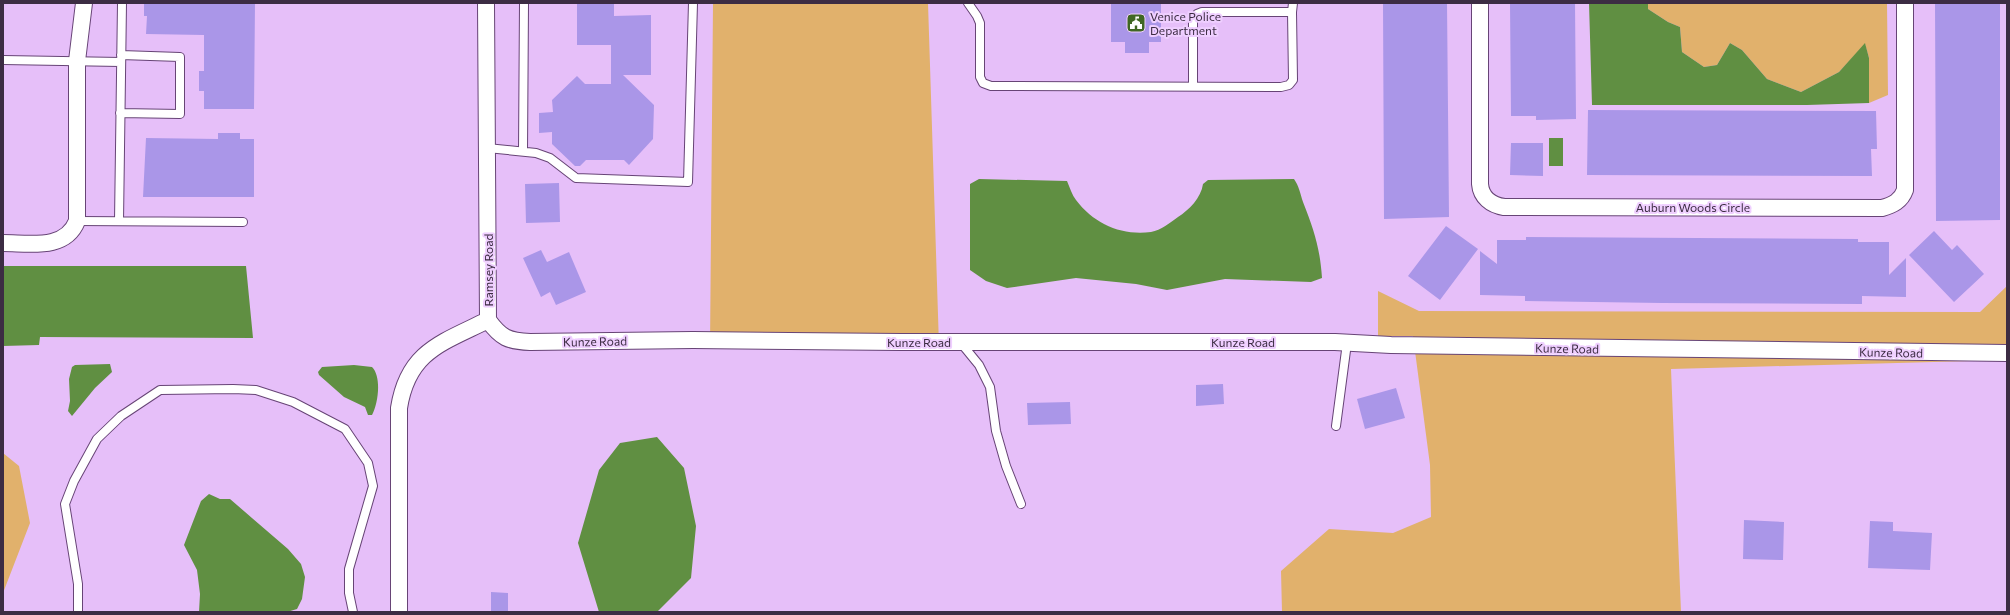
<svg xmlns="http://www.w3.org/2000/svg" width="2010" height="615" font-family="Commissioner,sans-serif">
<rect width="100%" height="100%" fill="#e6bff9"/>
<!-- green -->
<path fill="#e1b16c" d="M713,3H928L939,346L710,348Z
M1648,3H1887L1888,95L1869,103V58L1865,44L1839,72L1801,92L1767,79L1742,50L1730,43L1717,65L1704,67L1682,52L1680,27L1668,22L1648,9Z
M2007,286V360L1671,369L1681,612H1282L1281,571L1329,529L1393,533L1431,517L1430,465L1413,336H1378V291L1419,311L1980,312Z
M3,453L19,466L30,523L3,593Z"/>
<!-- water -->
<path fill="#608f42" d="M1589,3H1648V9L1668,22L1680,27L1682,52L1704,67L1717,65L1730,43L1742,50L1767,79L1801,92L1839,72L1865,43L1869,58V103L1807,105H1592Z
M1549,138H1563V166H1549Z
M979,179L1067,181C1070,188 1072,195 1076,200C1094,224 1122,236 1151,232C1161,230 1170,223 1178,217C1189,210 1201,198 1203,184L1208,180L1294,179C1299,186 1300,193 1303,202C1314,230 1320,248 1322,278L1311,282L1225,279L1167,290L1136,284L1076,278L1007,288L986,281L970,270V184Z
M3,266H246L253,338L40,337L39,345L3,346Z
M110,364L112,372L95,388L72,416L68,411L70,401L69,379L72,367L75,365Z
M354,365L372,367C382,377 378,404 372,415H368L365,407L344,397L319,375L318,372L322,367Z
M657,437L684,468L696,526L691,578L657,612H599L578,543L599,470L620,443Z
M209,494L220,499H230L288,549L301,564L305,577L302,599L297,609L287,612H199L200,594L197,570L184,545L201,501Z"/>
<!-- building -->
<path fill="#aa96e8" d="M144,3H255L254,109H204V91H199V71H204V35L146,34L147,16H144Z
M577,3H614V16L651,15V75H623L654,105L653,139L629,165L624,160H586L580,166H575L552,144V132L539,133V113L553,112L552,100L577,76L585,84H611V45H577Z
M1111,3H1161V42H1149V53H1125V42H1111Z
M1383,3H1447L1449,217L1384,219Z
M1510,3H1575L1576,119L1536,120V116H1511Z
M1935,3H2000V220L1936,221Z
M1588,110L1876,111L1877,149H1871L1872,176L1587,175Z
M218,133H240V139H254V197H143L146,138L218,139Z
M1511,143H1543V176L1510,175Z
M559,183L560,222L526,223L525,184Z
M1446,226L1478,249L1440,300L1408,276Z
M1934,231L1952,250L1957,245L1984,274L1954,302L1909,255Z
M1526,237L1858,239V242H1889V275L1906,258V297L1862,296V304L1662,303L1525,301V296L1480,295V251L1497,264V240H1526Z
M541,250L547,262L569,252L586,292L556,305L550,292L541,297L523,258Z
M1223,384L1224,404L1196,406V385Z
M1396,388L1405,418L1365,429L1357,399Z
M1070,402L1071,424L1028,425L1027,403Z
M1744,520L1784,522L1783,560L1743,559Z
M1870,521L1893,522V531L1932,533L1930,570L1868,568Z
M491,592L508,593V612L491,611Z"/>
<g fill="none" stroke-linecap="round" stroke-linejoin="round">
<defs>
<path id="lane" d="M968,3L977,16L980,23V77L983,83L991,86L1281,87L1289,85L1293,80L1292,12H1202L1197,14L1193,18V86
M1292,12L1293,3
M3,60L121,62
M120,113L180,114V57L121,55
M487,148L536,153L550,158L576,178L688,182L693,3
M523,151L524,3
M77,221L243,222
M119,221L122,3
M961,343L979,365L990,387L996,431L1006,466L1021,504
M1336,426L1347,343
M78,612V584L65,504L74,481L97,439L121,416L160,390L233,389L256,390L293,402L345,429L368,463L373,486L349,569V593L353,612"/>
<path id="street" d="M486,3L488,320
M1480,3V184C1481,197 1491,205 1504,207L1882,208C1893,205 1901,201 1905,190V3
M3,243C29,243 65,251 77,221V61L84,3
M488,320C501,338 508,341 530,342L693,340L900,342H1335L1391,345L2007,353
M399,612V408C408,351 442,343 488,320"/>
</defs>
<!-- lane casing -->
<use href="#lane" stroke="#674476" stroke-width="10"/>
<!-- street casing -->
<use href="#street" stroke="#674476" stroke-width="18"/>
<!-- lane -->
<use href="#lane" stroke="#fff" stroke-width="8"/>
<!-- street -->
<use href="#street" stroke="#fff" stroke-width="16"/>
</g>
<!-- icons -->
<defs>
<symbol id="civic-square" viewBox="-11 -11 22 22"><rect x="-9" y="-9" width="18" height="18" rx="4" fill="#3f6723" stroke="#efcfff"/><path d="M-.6-6.5H3V-4.5H.6V-3L4-1V1h2V6H-6V1h2V-1L-.6-3ZM-1.2 2.5V6h2.4V2.5Z" fill="#fff"/></symbol>
</defs>
<g fill-rule="evenodd">
<use href="#civic-square" x="1125" y="12" width="22" height="22"/>
</g>
<g text-anchor="middle" dominant-baseline="central" stroke-width="4" stroke-linejoin="round" paint-order="stroke">
<!-- poi labels -->
<g font-size="12" fill="#3c2c43" stroke="#efcfff" text-anchor="start">
<text x="1150" y="16">Venice Police<tspan x="1150" dy="14">Department</tspan></text>
</g>
<!-- street labels -->
<g font-size="12" fill="#3c2c43" stroke="#efcfff">
<text x="1693" y="207">Auburn Woods Circle</text>
<text transform="translate(488 270) rotate(-90)">Ramsey Road</text>
<text transform="translate(595 341) rotate(-1)">Kunze Road</text>
<text x="919" y="342">Kunze Road</text>
<text x="1243" y="342">Kunze Road</text>
<text transform="translate(1567 348) rotate(1)">Kunze Road</text>
<text transform="translate(1891 352) rotate(1)">Kunze Road</text>
</g>
</g>
<!-- border -->
<rect width="2010" height="615" fill="none" stroke="#3c2c43" stroke-width="8"/>
</svg>
